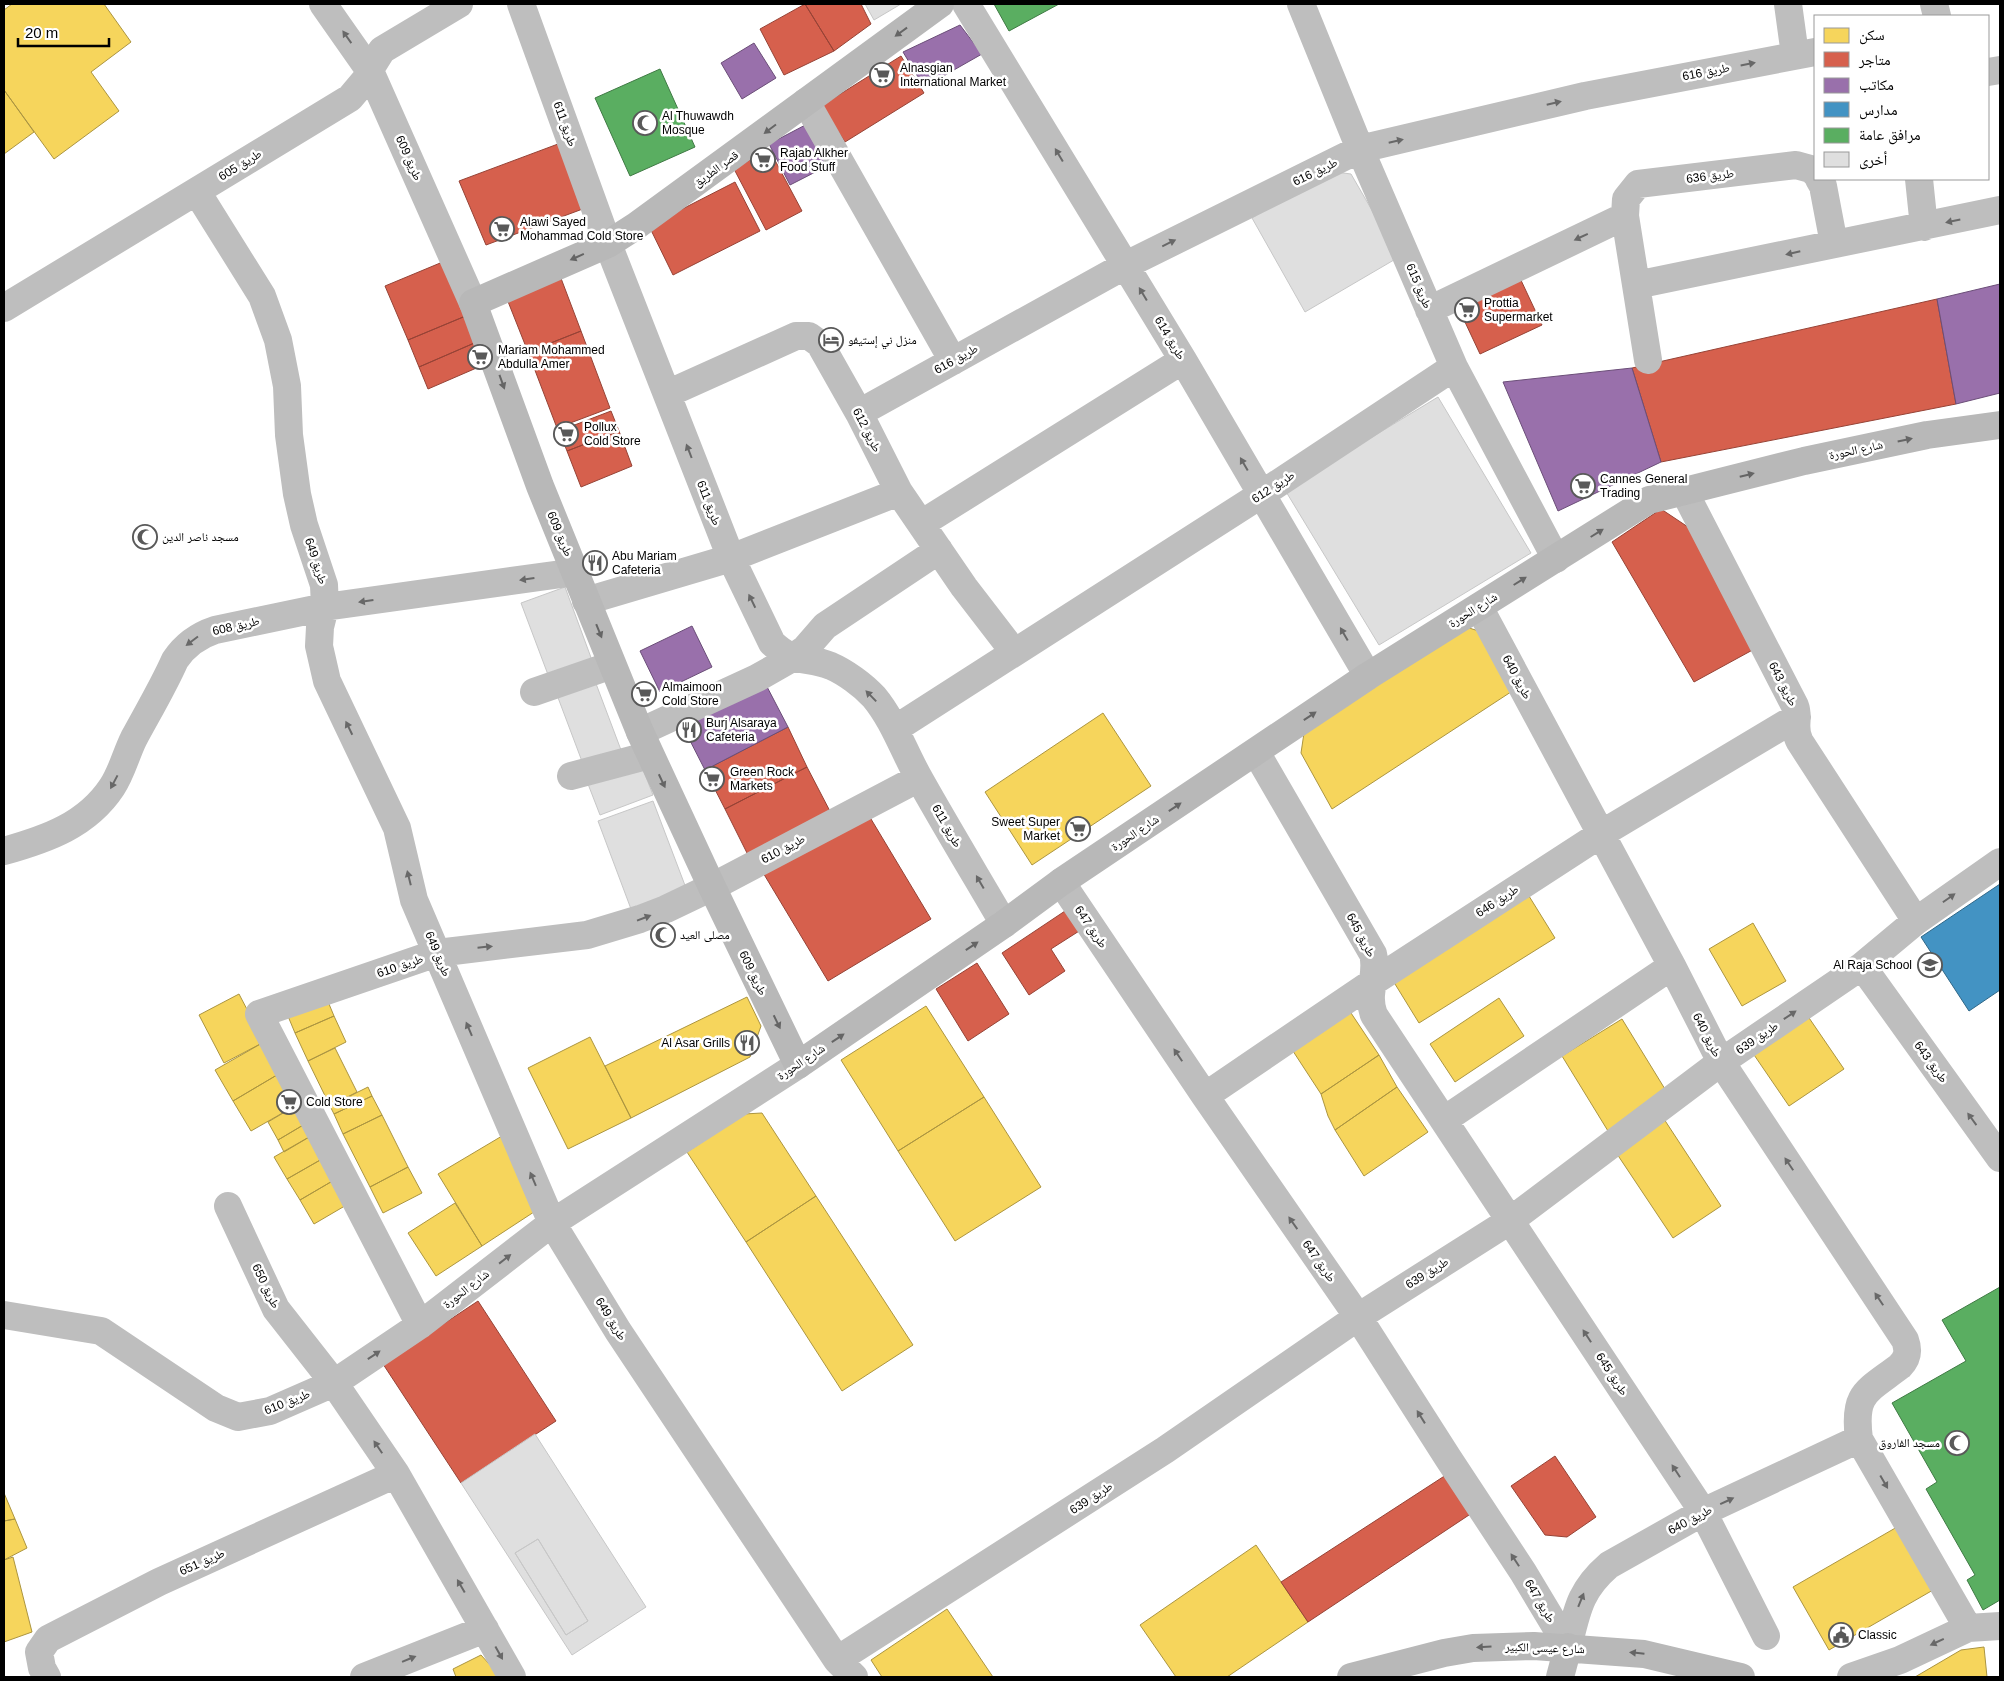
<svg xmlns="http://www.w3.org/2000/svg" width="2004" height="1681" font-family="Helvetica,'Noto Naskh Arabic',sans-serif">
<rect width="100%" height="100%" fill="#fff"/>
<!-- homes -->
<path fill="#f6d55c" stroke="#ac9540" d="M12,4H104L131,42L91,72L119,111L54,159L4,90V10Z
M4,90L34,132L4,154Z
M1463,626L1488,634L1517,688L1332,809L1301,753L1304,733Z
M1103,713L1151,786L1032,865L985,792Z
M1524,888L1555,938L1419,1023L1395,984L1403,965Z
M1753,923L1786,981L1742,1006L1709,949Z
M324,992L334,1016L295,1033L285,1009Z
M239,994L264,1042L224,1063L199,1015Z
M747,997L761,1026L750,1057L631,1118L605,1066Z
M1499,998L1524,1036L1455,1082L1430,1044Z
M926,1006L984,1097L898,1151L841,1060Z
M1347,1007L1379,1055L1321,1094L1289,1045Z
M1805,1012L1844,1069L1789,1106L1750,1049Z
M334,1016L346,1042L308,1061L295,1033Z
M1622,1019L1668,1094L1608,1131L1562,1056Z
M590,1037L631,1118L568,1149L528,1068Z
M264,1042L282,1072L233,1101L215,1070Z
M335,1048L357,1092L330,1106L308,1061Z
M1379,1055L1397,1087L1335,1130L1328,1116L1321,1094Z
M282,1072L300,1103L251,1131L233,1101Z
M368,1087L372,1096L334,1114L330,1106Z
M1397,1087L1428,1132L1364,1176L1335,1130Z
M372,1096L382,1115L343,1134L334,1114Z
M984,1097L1041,1187L955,1241L898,1151Z
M300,1103L310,1121L278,1140L268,1122Z
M762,1113L816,1196L746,1242L687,1152L744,1114Z
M382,1115L408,1167L370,1187L343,1134Z
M1662,1116L1721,1206L1673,1238L1613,1148Z
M310,1121L316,1133L284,1152L278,1140Z
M316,1133L329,1155L287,1179L274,1157Z
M502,1136L537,1210L482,1246L438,1174Z
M329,1155L341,1176L300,1200L287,1179Z
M408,1167L422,1193L383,1213L370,1187Z
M341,1176L355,1200L314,1224L300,1200Z
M816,1196L913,1345L842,1391L746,1242Z
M455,1203L482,1246L436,1276L408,1233Z
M4,1493L15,1519L4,1521Z
M15,1519L27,1548L4,1560V1521Z
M1904,1523L1940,1586L1829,1650L1793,1587Z
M1256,1545L1308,1622L1227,1677H1176L1140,1625Z
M13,1557L32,1632L4,1642V1560Z
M947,1609L993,1677H882L871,1660Z
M1984,1647L1987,1677H1915L1961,1650Z
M481,1655L501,1677H456L453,1669Z"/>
<!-- shops -->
<path fill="#d6604d" stroke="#964336" d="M805,4L834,51L784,75L760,29Z
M805,4H861L871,24L834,51Z
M901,56L924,93L845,142L821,106Z
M566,141L588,207L486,245L459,181Z
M769,149L802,211L766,230L734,169Z
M735,182L760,231L673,275L649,226Z
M445,261L468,315L408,340L385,286Z
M559,273L581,331L528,352L505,294Z
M1519,276L1542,325L1480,354L1457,305Z
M1937,299L1956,404L1661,462L1632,368Z
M468,315L479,341L419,367L408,340Z
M581,331L610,408L557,428L528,352Z
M479,341L488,363L428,389L419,367Z
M611,411L619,431L567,451L559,431Z
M619,431L632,466L581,487L567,451Z
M1661,509L1694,531L1758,647L1694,682L1612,542Z
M788,727L807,767L725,809L705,770Z
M807,767L833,817L750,859L725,809Z
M865,809L931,919L828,981L762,871Z
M1074,905L1087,926L1051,949L1065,971L1029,995L1002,953Z
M977,963L1009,1014L968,1041L936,989Z
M478,1301L556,1421L461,1483L383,1364Z
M1555,1456L1596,1517L1567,1537L1545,1535L1511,1486Z
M1446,1475L1472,1513L1308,1622L1281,1582Z"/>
<!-- offices -->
<path fill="#9970ab" stroke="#6b4e78" d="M960,25L982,54L924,87L903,52Z
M754,43L776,78L742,99L721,63Z
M813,121L835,162L790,185L769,144Z
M2000,284V393L1956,404L1937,299Z
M1632,368L1661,462L1558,511L1503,382Z
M692,626L712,667L660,692L640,651Z
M764,681L788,727L705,770L681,723Z"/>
<!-- schools -->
<path fill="#4393c3" stroke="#2f6788" d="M2000,884V990L1969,1011L1921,937Z"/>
<!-- public -->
<path fill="#5aae61" stroke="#3f7a44" d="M994,4H1059L1009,31Z
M660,69L695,147L630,176L595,98Z
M2000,1287V1600L1983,1610L1967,1580L1975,1575L1926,1489L1937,1482L1892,1403L1966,1361L1942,1320Z"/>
<!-- building -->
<path fill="#dfdfdf" stroke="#c7c7c7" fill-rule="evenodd" d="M865,4H901L874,20Z
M1328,171L1351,174L1399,257L1305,312L1252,218Z
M1438,397L1531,553L1379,645L1285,490Z
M565,587L593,663L550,680L521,603Z
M595,681L621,750L583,764L557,695Z
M641,764L653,795L600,815L588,784Z
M653,801L686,888L631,909L598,821Z
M535,1434L646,1607L572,1655L461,1483ZM538,1539L588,1621L566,1635L515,1553Z
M538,1539L588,1621L566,1635L515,1553Z"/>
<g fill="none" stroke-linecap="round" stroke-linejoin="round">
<!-- street -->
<path stroke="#bebebe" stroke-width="28" d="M323,4L370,71L473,303
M521,4L608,244L731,558L772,643C795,665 806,656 831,666C845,672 863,685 874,697C894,721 904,752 920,780C947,828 976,876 1004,924
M966,4L1183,360L1368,676
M1301,4L1360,149L1454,367L1556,559
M1788,4L1795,55
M1934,4L1937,16
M1988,72L2000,70
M806,102L953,361
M1819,179L1823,186L1834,244
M1919,179L1924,227
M197,192L262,296L278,340L287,386L289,435L297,494L304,525L324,585L325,607L320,627L319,646L327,681L397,828L414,900L552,1223L618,1331L837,1660L854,1677
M1636,285L2000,210
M4,308L350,98L366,79L372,66L382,50L459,4
M1429,310L1625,216
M1648,360L1625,216L1626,199L1638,184L1796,165L1814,170L1815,173
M667,394L796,336H809L820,344L859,413L899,492L964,587L1014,652
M859,413L1126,265L1360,149L1585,96L1815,52
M1684,491L1795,706C1800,719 1792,728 1800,742L1916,921
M921,524L1183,360
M586,601L731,558L899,492
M1479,607L1672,966L1721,1062L1905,1340C1909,1351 1908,1358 1900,1366C1866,1392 1853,1393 1859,1439L1968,1628
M534,692L612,665
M895,729L1262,494L1454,367
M640,732L757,678L792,658L805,649L825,626L939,550
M1256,752L1373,954C1379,976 1365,992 1374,1015L1703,1512L1766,1636
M571,776L650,755
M4,851C47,839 87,825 112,787C122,772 126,754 134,738C148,712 163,687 175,660C185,645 197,636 215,630L325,607L576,572
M1061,882L1205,1096L1358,1317L1448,1458L1523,1572L1568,1647
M1862,966L2000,1158
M1205,1096L1373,982L1601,834L1797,717
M1444,1120L1672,966
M228,1206L276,1309L334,1383L396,1474L512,1677
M4,1315L101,1331L216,1408L238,1417L270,1411L334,1383L420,1325L552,1223L798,1065
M420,1325L259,1014L437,953L587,935L640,919L666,909L712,887L919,778
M1568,1647C1577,1611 1579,1591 1609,1565L1703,1512L1859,1439
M837,1660L1165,1450L1358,1317L1511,1220L1721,1062L1862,966L1916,921L2000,862
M47,1677L42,1668L39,1652L48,1639L159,1582L396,1474
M364,1677L485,1629
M1851,1677L1900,1660L1968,1628L2000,1626"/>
<!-- secondary -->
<path stroke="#b8b8b8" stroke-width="28" d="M940,4L636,226L608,244L473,303L540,486L640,732L712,887L798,1065L1004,924L1061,882L1368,676L1649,500L1804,461L1927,435L2000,425
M1351,1677L1444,1653L1473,1648L1534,1646L1644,1654L1741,1677
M1560,1677L1568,1647"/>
</g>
<!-- one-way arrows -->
<defs><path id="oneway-solid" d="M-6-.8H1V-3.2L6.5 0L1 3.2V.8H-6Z" transform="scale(1.25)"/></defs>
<g fill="#656565">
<use href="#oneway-solid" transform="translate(901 32) rotate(144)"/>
<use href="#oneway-solid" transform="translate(770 129) rotate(143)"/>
<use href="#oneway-solid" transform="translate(577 257) rotate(156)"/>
<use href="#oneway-solid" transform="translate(502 382) rotate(70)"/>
<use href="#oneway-solid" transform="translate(1905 440) rotate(-12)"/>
<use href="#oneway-solid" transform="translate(1747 475) rotate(-14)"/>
<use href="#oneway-solid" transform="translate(1597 533) rotate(-32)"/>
<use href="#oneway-solid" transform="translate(1520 581) rotate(-32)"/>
<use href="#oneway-solid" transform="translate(599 631) rotate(68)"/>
<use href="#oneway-solid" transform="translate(1310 716) rotate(-34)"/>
<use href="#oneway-solid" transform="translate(662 781) rotate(65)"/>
<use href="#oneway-solid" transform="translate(1175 807) rotate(-34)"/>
<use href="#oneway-solid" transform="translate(972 946) rotate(-34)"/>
<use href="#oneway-solid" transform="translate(777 1022) rotate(64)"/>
<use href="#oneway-solid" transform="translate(838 1038) rotate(-34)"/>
<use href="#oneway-solid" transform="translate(1484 1647) rotate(177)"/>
<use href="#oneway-solid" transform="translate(1637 1653) rotate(-174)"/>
</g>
<g fill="#686868">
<use href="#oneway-solid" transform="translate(347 37) rotate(-125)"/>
<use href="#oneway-solid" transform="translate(1748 64) rotate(-11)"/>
<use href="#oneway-solid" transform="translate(1554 103) rotate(-13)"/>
<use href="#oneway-solid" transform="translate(1396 141) rotate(-13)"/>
<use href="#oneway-solid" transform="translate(1059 155) rotate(-121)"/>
<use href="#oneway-solid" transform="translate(1953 221) rotate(168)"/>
<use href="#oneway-solid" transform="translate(1581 237) rotate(155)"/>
<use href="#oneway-solid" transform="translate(1169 243) rotate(-26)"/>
<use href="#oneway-solid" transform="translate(1793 253) rotate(167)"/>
<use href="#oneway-solid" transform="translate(1143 294) rotate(-121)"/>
<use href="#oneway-solid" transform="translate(689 451) rotate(-111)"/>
<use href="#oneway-solid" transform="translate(1244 464) rotate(-120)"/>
<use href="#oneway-solid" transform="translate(527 579) rotate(172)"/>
<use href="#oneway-solid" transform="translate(366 601) rotate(172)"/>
<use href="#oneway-solid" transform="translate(752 601) rotate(-116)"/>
<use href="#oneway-solid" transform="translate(1344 634) rotate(-120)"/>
<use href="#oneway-solid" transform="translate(192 641) rotate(143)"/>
<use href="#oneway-solid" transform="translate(871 696) rotate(-134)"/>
<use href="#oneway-solid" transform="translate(349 728) rotate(-116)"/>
<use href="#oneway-solid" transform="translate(114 782) rotate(118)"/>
<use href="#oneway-solid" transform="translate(409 878) rotate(-104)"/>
<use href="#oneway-solid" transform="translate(980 882) rotate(-120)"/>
<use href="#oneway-solid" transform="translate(1949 898) rotate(-35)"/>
<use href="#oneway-solid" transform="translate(644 918) rotate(-21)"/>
<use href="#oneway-solid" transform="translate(485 947) rotate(-6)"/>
<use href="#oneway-solid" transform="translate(1790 1015) rotate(-34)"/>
<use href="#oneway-solid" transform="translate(469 1029) rotate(-113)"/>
<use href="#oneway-solid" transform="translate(1178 1055) rotate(-124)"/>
<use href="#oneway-solid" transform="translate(1972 1119) rotate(-126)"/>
<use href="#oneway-solid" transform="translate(1789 1164) rotate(-124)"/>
<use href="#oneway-solid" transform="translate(533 1179) rotate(-113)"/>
<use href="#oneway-solid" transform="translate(1293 1223) rotate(-125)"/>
<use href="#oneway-solid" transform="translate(505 1259) rotate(-38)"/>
<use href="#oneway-solid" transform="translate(1879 1299) rotate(-124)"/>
<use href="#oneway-solid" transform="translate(1587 1336) rotate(-123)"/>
<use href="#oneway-solid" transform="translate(374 1355) rotate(-34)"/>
<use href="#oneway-solid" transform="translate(1421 1417) rotate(-122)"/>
<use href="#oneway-solid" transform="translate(378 1447) rotate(-124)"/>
<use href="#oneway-solid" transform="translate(1676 1471) rotate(-123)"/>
<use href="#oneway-solid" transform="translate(1884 1482) rotate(60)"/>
<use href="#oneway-solid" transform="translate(1727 1501) rotate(-25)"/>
<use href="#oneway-solid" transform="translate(1515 1560) rotate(-123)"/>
<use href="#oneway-solid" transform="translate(461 1586) rotate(-120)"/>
<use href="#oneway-solid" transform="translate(1581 1600) rotate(-68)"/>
<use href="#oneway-solid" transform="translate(1937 1642) rotate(155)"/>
<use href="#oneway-solid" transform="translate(499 1653) rotate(61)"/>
<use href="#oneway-solid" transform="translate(409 1659) rotate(-22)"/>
</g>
<!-- icons -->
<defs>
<symbol id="supermarket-ring" viewBox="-11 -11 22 22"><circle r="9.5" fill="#fff" stroke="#595959" stroke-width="1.5"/><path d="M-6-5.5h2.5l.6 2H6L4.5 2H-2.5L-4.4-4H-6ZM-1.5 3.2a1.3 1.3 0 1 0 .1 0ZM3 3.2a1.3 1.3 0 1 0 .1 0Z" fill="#595959"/></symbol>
<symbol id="mosque-ring" viewBox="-11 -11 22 22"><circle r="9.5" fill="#fff" stroke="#595959" stroke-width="1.5"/><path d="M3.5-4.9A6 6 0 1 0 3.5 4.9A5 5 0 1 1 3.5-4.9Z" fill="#595959"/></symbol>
<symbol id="hotel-ring" viewBox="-11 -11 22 22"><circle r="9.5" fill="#fff" stroke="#595959" stroke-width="1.5"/><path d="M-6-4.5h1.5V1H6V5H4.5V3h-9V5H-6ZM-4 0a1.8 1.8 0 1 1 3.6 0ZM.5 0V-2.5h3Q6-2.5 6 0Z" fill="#595959"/></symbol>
<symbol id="restaurant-ring" viewBox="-11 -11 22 22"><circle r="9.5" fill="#fff" stroke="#595959" stroke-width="1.5"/><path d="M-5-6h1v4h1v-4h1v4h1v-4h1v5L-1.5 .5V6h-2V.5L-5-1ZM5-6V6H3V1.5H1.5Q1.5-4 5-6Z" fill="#595959"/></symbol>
<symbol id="school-ring" viewBox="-11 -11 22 22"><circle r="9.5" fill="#fff" stroke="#595959" stroke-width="1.5"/><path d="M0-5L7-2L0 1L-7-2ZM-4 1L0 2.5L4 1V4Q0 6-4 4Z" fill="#595959"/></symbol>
<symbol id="civic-ring" viewBox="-11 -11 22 22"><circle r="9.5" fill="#fff" stroke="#595959" stroke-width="1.5"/><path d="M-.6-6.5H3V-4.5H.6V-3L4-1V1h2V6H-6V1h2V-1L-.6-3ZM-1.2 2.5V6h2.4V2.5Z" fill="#595959"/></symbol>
</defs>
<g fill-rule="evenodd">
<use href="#supermarket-ring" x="868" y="61" width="28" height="28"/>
<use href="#mosque-ring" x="631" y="109" width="28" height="28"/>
<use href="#supermarket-ring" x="749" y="146" width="28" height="28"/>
<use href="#supermarket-ring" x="488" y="215" width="28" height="28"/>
<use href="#supermarket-ring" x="1453" y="296" width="28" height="28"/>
<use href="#hotel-ring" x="817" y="326" width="28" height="28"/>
<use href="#supermarket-ring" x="466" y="343" width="28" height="28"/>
<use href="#supermarket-ring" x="552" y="420" width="28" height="28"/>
<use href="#supermarket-ring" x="1569" y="472" width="28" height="28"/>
<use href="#mosque-ring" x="131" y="523" width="28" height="28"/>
<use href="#restaurant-ring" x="581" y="549" width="28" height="28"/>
<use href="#supermarket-ring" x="630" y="680" width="28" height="28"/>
<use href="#restaurant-ring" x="675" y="716" width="28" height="28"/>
<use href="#supermarket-ring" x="698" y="765" width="28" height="28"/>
<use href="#supermarket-ring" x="1064" y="815" width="28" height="28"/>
<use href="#mosque-ring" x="649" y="921" width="28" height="28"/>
<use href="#school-ring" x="1916" y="951" width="28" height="28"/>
<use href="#restaurant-ring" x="733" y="1029" width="28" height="28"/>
<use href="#supermarket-ring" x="275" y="1088" width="28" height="28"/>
<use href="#mosque-ring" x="1943" y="1429" width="28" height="28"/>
<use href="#civic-ring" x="1827" y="1621" width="28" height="28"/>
</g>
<g text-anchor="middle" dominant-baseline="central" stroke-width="5" stroke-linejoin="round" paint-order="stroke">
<!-- poi labels -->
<g font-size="12" fill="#000" stroke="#fff" text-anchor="start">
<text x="900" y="68">Alnasgian<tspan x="900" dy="14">International Market</tspan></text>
<text x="662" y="116">Al Thuwawdh<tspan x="662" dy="14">Mosque</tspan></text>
<text x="780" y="153">Rajab Alkher<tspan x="780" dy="14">Food Stuff</tspan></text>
<text x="520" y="222">Alawi Sayed<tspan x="520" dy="14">Mohammad Cold Store</tspan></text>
<text x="1484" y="303">Prottia<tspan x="1484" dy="14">Supermarket</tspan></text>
<text x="848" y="340">منزل ني إستيفو</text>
<text x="498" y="350">Mariam Mohammed<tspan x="498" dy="14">Abdulla Amer</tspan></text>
<text x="584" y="427">Pollux<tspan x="584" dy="14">Cold Store</tspan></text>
<text x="1600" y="479">Cannes General<tspan x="1600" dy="14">Trading</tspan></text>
<text x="162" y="537">مسجد ناصر الدين</text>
<text x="612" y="556">Abu Mariam<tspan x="612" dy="14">Cafeteria</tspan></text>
<text x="662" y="687">Almaimoon<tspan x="662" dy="14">Cold Store</tspan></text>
<text x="706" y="723">Burj Alsaraya<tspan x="706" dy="14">Cafeteria</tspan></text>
<text x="730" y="772">Green Rock<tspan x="730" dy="14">Markets</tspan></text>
<text x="1060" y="822" text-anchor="end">Sweet Super<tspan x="1060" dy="14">Market</tspan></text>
<text x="680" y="935">مصلى العيد</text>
<text x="1912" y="965" text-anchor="end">Al Raja School</text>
<text x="730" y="1043" text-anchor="end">Al Asar Grills</text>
<text x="306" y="1102">Cold Store</text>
<text x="1940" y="1443" text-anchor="end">مسجد الفاروق</text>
<text x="1858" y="1635">Classic</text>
</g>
<!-- street labels -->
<g font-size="12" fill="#000" stroke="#fff">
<text transform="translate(1706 72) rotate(-11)">طريق 616</text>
<text transform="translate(565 124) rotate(70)">طريق 611</text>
<text transform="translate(409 158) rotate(66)">طريق 609</text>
<text transform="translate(240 165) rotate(-32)">طريق 605</text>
<text transform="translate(716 169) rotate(-36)">قصر الطريق</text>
<text transform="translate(1315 172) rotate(-26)">طريق 616</text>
<text transform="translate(1710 176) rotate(-7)">طريق 636</text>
<text transform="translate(1419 286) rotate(67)">طريق 615</text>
<text transform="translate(1170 338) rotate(59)">طريق 614</text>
<text transform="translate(956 359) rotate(-29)">طريق 616</text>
<text transform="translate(867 430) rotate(63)">طريق 612</text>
<text transform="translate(1856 450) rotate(-12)">شارع الحورة</text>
<text transform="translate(1273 487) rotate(-33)">طريق 612</text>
<text transform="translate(709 503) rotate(69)">طريق 611</text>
<text transform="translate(560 534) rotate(67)">طريق 609</text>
<text transform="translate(316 561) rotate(72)">طريق 649</text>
<text transform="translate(1473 610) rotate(-32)">شارع الحورة</text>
<text transform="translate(236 626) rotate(-13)">طريق 608</text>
<text transform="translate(1517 677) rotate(62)">طريق 640</text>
<text transform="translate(1783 684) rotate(63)">طريق 643</text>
<text transform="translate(947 826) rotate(60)">طريق 611</text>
<text transform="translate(1135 833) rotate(-34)">شارع الحورة</text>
<text transform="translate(783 849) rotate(-28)">طريق 610</text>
<text transform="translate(1497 901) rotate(-33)">طريق 646</text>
<text transform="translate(1091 927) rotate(56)">طريق 647</text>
<text transform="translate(1361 935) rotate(62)">طريق 645</text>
<text transform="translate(438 954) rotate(67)">طريق 649</text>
<text transform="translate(400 966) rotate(-19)">طريق 610</text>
<text transform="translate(753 973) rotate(64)">طريق 609</text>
<text transform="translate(1707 1035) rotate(63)">طريق 640</text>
<text transform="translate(1757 1038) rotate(-34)">طريق 639</text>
<text transform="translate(801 1062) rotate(-34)">شارع الحورة</text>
<text transform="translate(1931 1062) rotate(54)">طريق 643</text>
<text transform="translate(1319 1261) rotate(55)">طريق 647</text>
<text transform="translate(1427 1273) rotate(-32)">طريق 639</text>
<text transform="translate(266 1286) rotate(64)">طريق 650</text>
<text transform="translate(466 1289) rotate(-38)">شارع الحورة</text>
<text transform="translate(611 1319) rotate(58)">طريق 649</text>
<text transform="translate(1612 1374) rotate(57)">طريق 645</text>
<text transform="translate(287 1402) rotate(-22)">طريق 610</text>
<text transform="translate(1091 1498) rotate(-33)">طريق 639</text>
<text transform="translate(1690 1520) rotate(-28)">طريق 640</text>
<text transform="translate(202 1562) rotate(-24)">طريق 651</text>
<text transform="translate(1540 1601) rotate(59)">طريق 647</text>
<text transform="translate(1545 1648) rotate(2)">شارع عيسى الكبير</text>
</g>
</g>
<!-- border -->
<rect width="2004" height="1681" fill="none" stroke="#000000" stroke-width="10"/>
<!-- legend -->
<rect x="1814" y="15" width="175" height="165" fill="#ffffff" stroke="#999999"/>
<rect x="1824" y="28" width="25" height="15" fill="#f6d55c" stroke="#999999"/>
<text x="1859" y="40" font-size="15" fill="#000000">سكن</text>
<rect x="1824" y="52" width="25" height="15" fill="#d6604d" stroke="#999999"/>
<text x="1859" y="65" font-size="15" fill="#000000">متاجر</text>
<rect x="1824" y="78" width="25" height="15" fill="#9970ab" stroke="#999999"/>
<text x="1859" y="90" font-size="15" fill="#000000">مكاتب</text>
<rect x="1824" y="102" width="25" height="15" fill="#4393c3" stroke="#999999"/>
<text x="1859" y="115" font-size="15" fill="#000000">مدارس</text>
<rect x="1824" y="128" width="25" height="15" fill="#5aae61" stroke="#999999"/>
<text x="1859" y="140" font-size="15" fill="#000000">مرافق عامة</text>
<rect x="1824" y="152" width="25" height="15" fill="#dfdfdf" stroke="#999999"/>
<text x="1859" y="165" font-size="15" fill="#000000">أخرى</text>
<!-- scale -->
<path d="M18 38v8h91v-8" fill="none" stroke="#000000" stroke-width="2.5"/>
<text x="25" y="38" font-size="15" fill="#000000" stroke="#ffffff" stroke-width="4" paint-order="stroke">20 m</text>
</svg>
